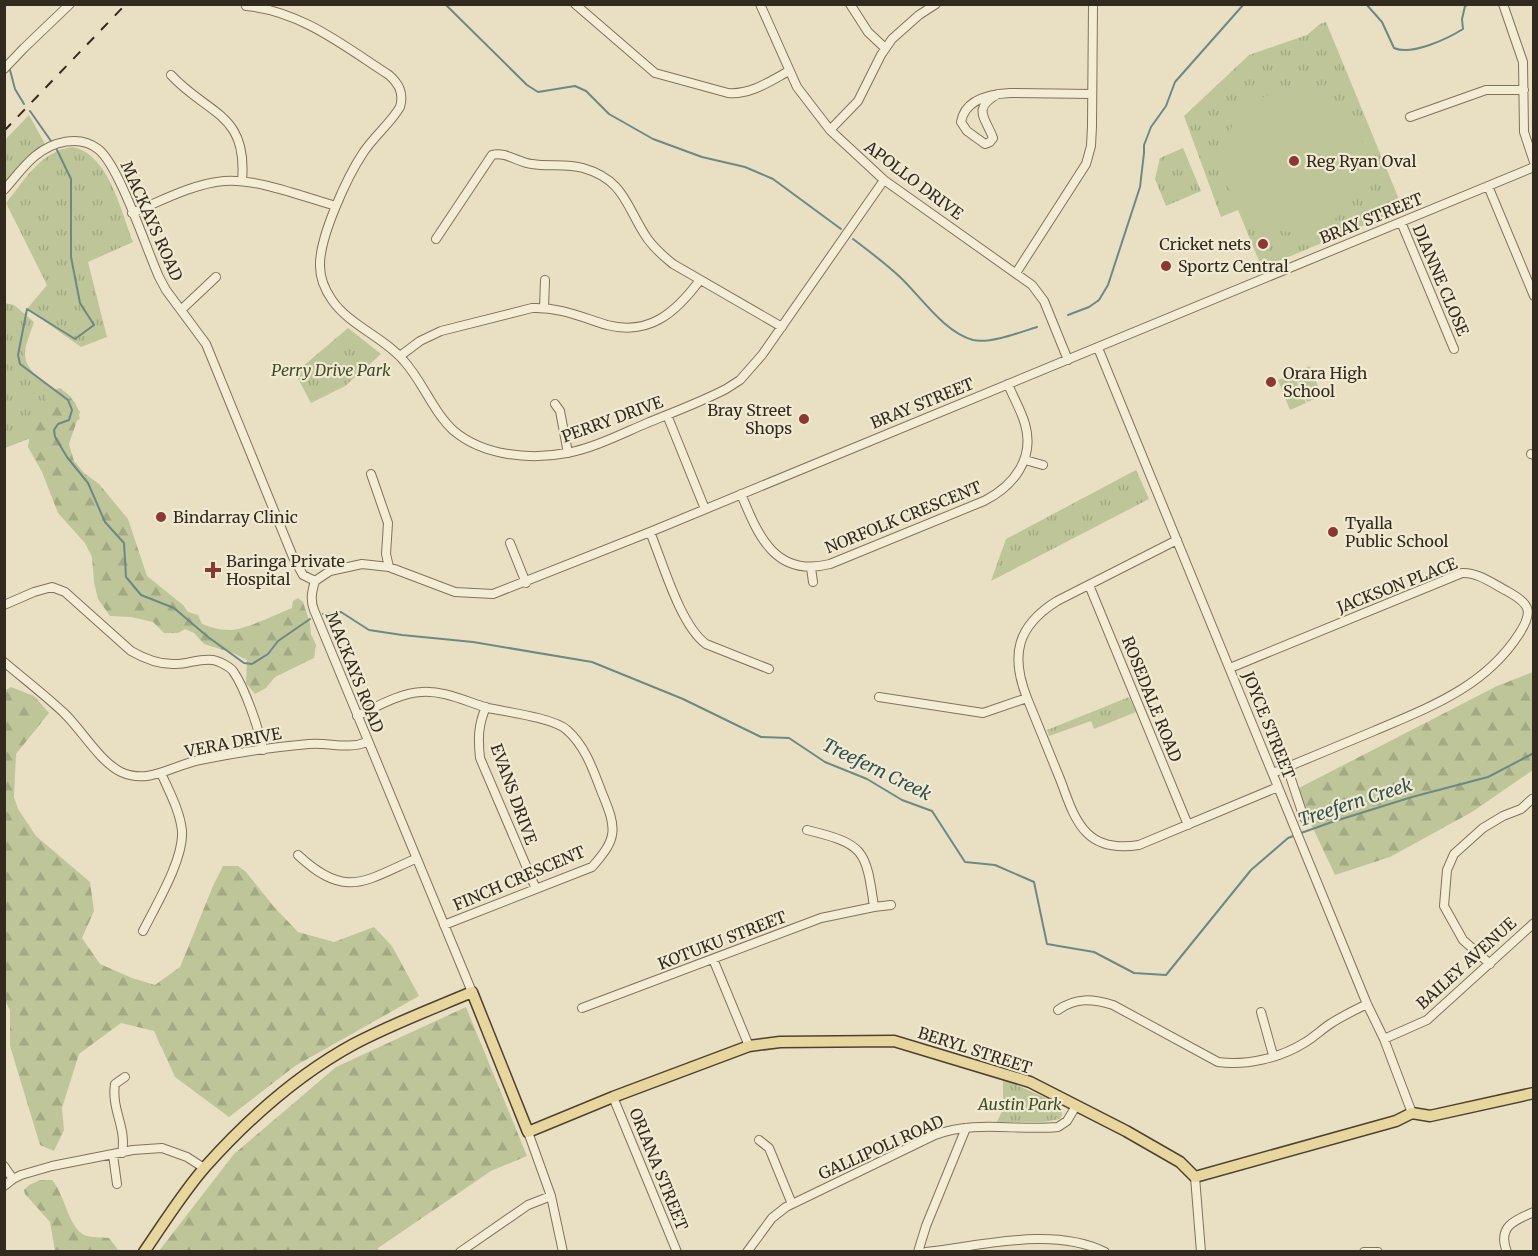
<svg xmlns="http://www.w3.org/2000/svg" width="1538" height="1256" font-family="Merriweather,serif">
<defs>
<pattern id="grass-tufts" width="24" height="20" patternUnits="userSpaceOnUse" patternTransform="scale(1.5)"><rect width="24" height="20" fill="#bdc599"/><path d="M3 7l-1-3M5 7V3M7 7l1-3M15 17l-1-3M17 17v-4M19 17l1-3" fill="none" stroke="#a3a983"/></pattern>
<pattern id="forest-firs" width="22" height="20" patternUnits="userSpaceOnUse" patternTransform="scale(1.5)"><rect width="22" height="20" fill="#bdc599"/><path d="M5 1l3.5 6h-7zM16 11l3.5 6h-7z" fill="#a3a983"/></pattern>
</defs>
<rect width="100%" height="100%" fill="#e9e0c4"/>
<!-- grass -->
<path fill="url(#grass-tufts)" d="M1326,22L1403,209L1262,268L1238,210L1221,217L1184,116L1249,55L1307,35L1320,24Z
M29,115L45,144L19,165L5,184V140Z
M73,147C109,155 121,211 133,242L88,262L107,337L81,347L27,309L47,285L6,203C24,181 41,150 73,147Z
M1183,148L1201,191L1166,206L1155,179L1160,158Z
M5,303L14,305L34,322C31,332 25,344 25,354C25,376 58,390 75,402L80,419L5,448Z
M348,328L381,354L345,386L311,403L295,373Z
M1136,470L1149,499L991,581L1006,539Z
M1129,697L1136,712L1094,729L1091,721L1049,736L1047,730Z
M1003,1079L1053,1101L1061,1108L1062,1115L1060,1119L1043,1122H997L1003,1109Z"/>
<!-- forest -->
<path fill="url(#forest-firs)" d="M60,388L70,396L80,412L69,444L74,461L84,473L99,484L128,519L147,576L183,605L188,612L198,615L202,624C210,627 220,630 229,630C245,630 277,614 292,608L293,601L298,598L303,602L310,623L311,634L316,645L314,658L275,677L266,688L255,694L246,683L247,660L233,653L204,644L194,633L185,629L178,633H164L153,622L131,617L110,616L98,599L94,582L92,557L85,543L58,513L42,472L28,447L31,427L48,392Z
M1533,672V770L1472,812L1390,857L1335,875L1295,790L1497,686Z
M11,687L34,696L49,713L16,754L14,797L18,809L36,836L90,882L94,911L82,938L100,964L132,978L155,985L180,967L213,886L223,866H238L246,872L274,907L298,932L334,942L374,927L392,946L419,996L295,1066L229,1117L175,1077L154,1031L121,1023L79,1054L62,1108L64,1130L54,1151L40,1145L10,1046V1010L5,1001L4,691Z
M466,1007L527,1156L491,1171L378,1248L379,1251H159L234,1154L336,1067Z
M40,1180H52C65,1195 68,1226 84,1235C91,1238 102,1237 109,1238L119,1251H55L50,1222L25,1194L24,1190L29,1185Z"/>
<!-- pitch -->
<path fill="#bdc599" d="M1223 161a71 71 0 1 1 142 0a71 71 0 1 1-142 0Z
M1310,366L1322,396L1307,402L1295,373Z
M1294,374L1306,403L1290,410L1278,380Z"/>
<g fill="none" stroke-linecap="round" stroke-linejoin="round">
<!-- stream -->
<path stroke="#6d8984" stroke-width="2" d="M445,4L527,85L538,92L575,86L586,91L609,114L653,139L702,157L745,167L773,179L841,229
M1366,4L1382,22L1394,48C1411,56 1447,39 1463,29L1462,19L1465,6L1470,4
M4,59H5
M10,70L15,89L24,104
M30,111L51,141
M57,150L71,179V257L80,303L94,325L75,339L27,309L18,355L20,364L68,400L72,410L69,420L58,424L54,430L55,437L67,457L88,483L105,522L124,543L126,577L141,595L174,608L208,637L244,663L252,664L268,654L278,641L310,619
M853,239C869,251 885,263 900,277C922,298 944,332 973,340C990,344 1021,332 1037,327
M1068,315L1089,307L1099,300L1108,285L1140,187L1144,153V145L1151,127L1166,106L1175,82L1244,4
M323,614L341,612L369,630L402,635L473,642L592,662L683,699L761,737L789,738L825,762L867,779L902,800L932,811L965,862L995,865L1034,882L1047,944L1094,952L1134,973L1166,975L1251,870L1288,838L1296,835
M1301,833L1332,822L1412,797L1488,777L1534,753"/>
<defs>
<path id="minor" d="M575,4L655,73L728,93C751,95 770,81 789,71
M760,4L797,87L830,130L884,180L1032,285L1044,301L1068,360
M850,4L868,32L885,48
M1503,4L1523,62L1524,132L1534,162
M246,6C301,11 344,46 389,75C399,84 404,93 400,107C390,124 374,136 363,153C347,177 319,238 320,266C320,278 325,290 332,300C350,326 384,337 404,361C423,382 433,412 454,431C484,456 530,460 567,453C594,448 621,434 647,423C674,412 701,402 726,389L740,380L762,355L884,180
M4,69L24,48L70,4
M171,75C208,115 248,113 242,181
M998,94C971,109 986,118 993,138L990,142L985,144L967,131L961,122C965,99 991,94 1010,93L1092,94
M1410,117L1486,90H1524
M830,130L858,101L881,55L892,39L919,15L936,4
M1488,186L1534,296
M4,190C14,179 23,166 35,156C52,142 79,134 98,149C119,165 146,248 159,277L166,290L206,344L293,557L303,575L315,581
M132,213C161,201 192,184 224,181C256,178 304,197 336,206
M1401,222L1454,349
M436,239L492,155C505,151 519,163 532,164C549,167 566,163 583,168C625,180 626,207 647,238C654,248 663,256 673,264L782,327
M1016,273L1086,164L1091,146L1092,126L1093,4
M544,308L545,280
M181,310L216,277
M1098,348L1367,1004L1384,1039L1412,1113
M400,356L420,341L441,331L532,308C560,307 581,317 607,325C650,336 676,312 700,280
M555,404L560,411L568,453
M667,415L705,509
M1531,454L1534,455
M1025,460L1043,465
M371,474L388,523L386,554L389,567
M741,494C758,535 775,578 830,564L984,501C1014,486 1035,458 1025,424C1021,410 1013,397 1008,384
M650,532C663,563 680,625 706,644L769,669
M1177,540L1057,601C1017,626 1010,655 1027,698C1038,725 1049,752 1060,779C1067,797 1073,819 1087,833C1101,847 1120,848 1139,845L1278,787
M510,543L526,583
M811,568L813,582
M315,581L330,571L362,564L389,567L455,592L493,594L650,532L1534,167
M315,581C312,591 310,600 314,610L472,992
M1089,585L1188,825
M4,605L34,592L52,587L65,592L131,651C145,659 160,665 176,664C188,664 200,658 213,660C219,661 230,667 233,671C245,688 259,729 263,750
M4,662C24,679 45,695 64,713C81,729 100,762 121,772C149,785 173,765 200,760C235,753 273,747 309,744C329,742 348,750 367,742
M1230,668L1462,573C1478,572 1493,584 1507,591C1530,604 1534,611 1519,634C1485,687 1430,707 1374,731C1340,745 1307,759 1273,773
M879,697L983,713L1027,698
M486,707C478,725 478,739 480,758L536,889
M357,716C376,707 400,693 421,692C444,690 467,702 488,708C507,712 554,718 567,730C586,747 593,770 602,793C617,829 618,838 592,867L444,925
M1287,767L1304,818
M298,855C345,899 363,882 415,859
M874,907L891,905
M143,931C156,905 184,859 182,831C180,811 169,791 161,773
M713,959L749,1046
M1490,964L1463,940L1444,906L1447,870L1454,854L1483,828L1503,816L1521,809L1532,799
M582,1008L821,918L874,907C866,849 864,844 807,830
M1058,1010C1076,997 1093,999 1113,1005L1218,1062C1246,1066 1280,1058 1304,1043C1313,1038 1321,1030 1330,1024C1342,1016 1355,1010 1367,1004
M1261,1012L1273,1055
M1384,1039L1427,1020L1534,923
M613,1097L677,1252
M528,1132L551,1196L563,1252
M759,1140L769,1148L792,1204
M122,1153C127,1127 111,1110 115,1084L125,1077
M113,1155L117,1184
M4,1166L13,1179
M1195,1177L1201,1252
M4,1186L13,1179L21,1175L52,1166L133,1150L162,1148L187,1157L204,1168
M460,1252L528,1205L551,1196
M747,1252L772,1218L786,1207L935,1135C974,1120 1018,1131 1058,1127L1067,1121L1076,1106
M918,1252L926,1226L966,1128
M926,1252C981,1246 1053,1226 1105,1252
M1364,1252H1378
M1507,1252C1497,1227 1514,1220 1534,1212"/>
<path id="major" d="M144,1252C164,1223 183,1192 206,1166C249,1118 297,1075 354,1044C392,1024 432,1009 472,992L528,1132L613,1097L749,1046L780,1042L894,1041L1030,1082L1126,1131L1180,1162L1195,1177L1396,1121L1412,1113L1430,1116L1534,1093"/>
</defs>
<!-- minor casing -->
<use href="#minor" stroke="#81725c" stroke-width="10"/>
<!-- major casing -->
<use href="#major" stroke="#4f4130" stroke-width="13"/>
<!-- minor -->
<use href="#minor" stroke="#f4edd6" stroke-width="8"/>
<!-- major -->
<use href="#major" stroke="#e8d69f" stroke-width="10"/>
<!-- rail -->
<path stroke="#332a1f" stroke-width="2" stroke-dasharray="10 10" stroke-linecap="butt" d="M4,131L126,4"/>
</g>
<!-- markers -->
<g fill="#893833" stroke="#f1ead2" stroke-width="2">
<circle cx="1294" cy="161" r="6"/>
<circle cx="1263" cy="244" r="6"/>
<circle cx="1166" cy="266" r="6"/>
<circle cx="1271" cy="382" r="6"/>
<circle cx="804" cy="419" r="6"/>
<circle cx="161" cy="517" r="6"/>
<circle cx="1333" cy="532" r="6"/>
<path d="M210 561h6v6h6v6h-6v6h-6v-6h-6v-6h6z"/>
</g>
<g text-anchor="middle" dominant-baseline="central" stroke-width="4.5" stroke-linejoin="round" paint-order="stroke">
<!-- poi labels -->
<g font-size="16" fill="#332a1f" stroke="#f1ead2" text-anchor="start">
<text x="1306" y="161">Reg Ryan Oval</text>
<text x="1251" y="244" text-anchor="end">Cricket nets</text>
<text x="1178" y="266">Sportz Central</text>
<text x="1283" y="373">Orara High<tspan x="1283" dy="18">School</tspan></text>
<text x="792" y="410" text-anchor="end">Bray Street<tspan x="792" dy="18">Shops</tspan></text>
<text x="173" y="517">Bindarray Clinic</text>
<text x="1345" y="523">Tyalla<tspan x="1345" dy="18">Public School</tspan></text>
<text x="226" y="561">Baringa Private<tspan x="226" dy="18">Hospital</tspan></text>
</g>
<!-- street labels -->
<g font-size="16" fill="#332a1f" stroke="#f1ead2">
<text transform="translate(914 180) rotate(37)">APOLLO DRIVE</text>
<text transform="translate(1371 218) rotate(-22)">BRAY STREET</text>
<text transform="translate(152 221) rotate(66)">MACKAYS ROAD</text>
<text transform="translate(1441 280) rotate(67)">DIANNE CLOSE</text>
<text transform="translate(922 403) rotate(-22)">BRAY STREET</text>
<text transform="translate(612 419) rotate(-20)">PERRY DRIVE</text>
<text transform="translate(903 517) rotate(-22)">NORFOLK CRESCENT</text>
<text transform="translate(1397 585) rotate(-21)">JACKSON PLACE</text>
<text transform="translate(355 672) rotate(68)">MACKAYS ROAD</text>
<text transform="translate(1152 699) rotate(68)">ROSEDALE ROAD</text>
<text transform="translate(1269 725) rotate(68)">JOYCE STREET</text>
<text transform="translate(233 742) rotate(-11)">VERA DRIVE</text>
<text transform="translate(514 794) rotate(70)">EVANS DRIVE</text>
<text transform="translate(519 878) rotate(-23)">FINCH CRESCENT</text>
<text transform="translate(722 940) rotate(-21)">KOTUKU STREET</text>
<text transform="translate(1466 963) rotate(-42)">BAILEY AVENUE</text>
<text transform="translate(975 1050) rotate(18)">BERYL STREET</text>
<text transform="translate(881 1147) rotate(-24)">GALLIPOLI ROAD</text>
<text transform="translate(659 1169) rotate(68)">ORIANA STREET</text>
</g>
<!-- park labels -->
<g font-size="16" font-style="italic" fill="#414d27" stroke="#f1ead2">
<text x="331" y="370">Perry Drive Park</text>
<text x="1020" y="1104">Austin Park</text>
</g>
<!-- water labels -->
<g font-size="18" font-style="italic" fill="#2f5151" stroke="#f1ead2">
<text transform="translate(877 769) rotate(26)">Treefern Creek</text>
<text transform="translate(1355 802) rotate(-18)">Treefern Creek</text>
</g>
</g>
<!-- border -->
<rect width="1538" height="1256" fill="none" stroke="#332a1f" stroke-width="12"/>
</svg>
